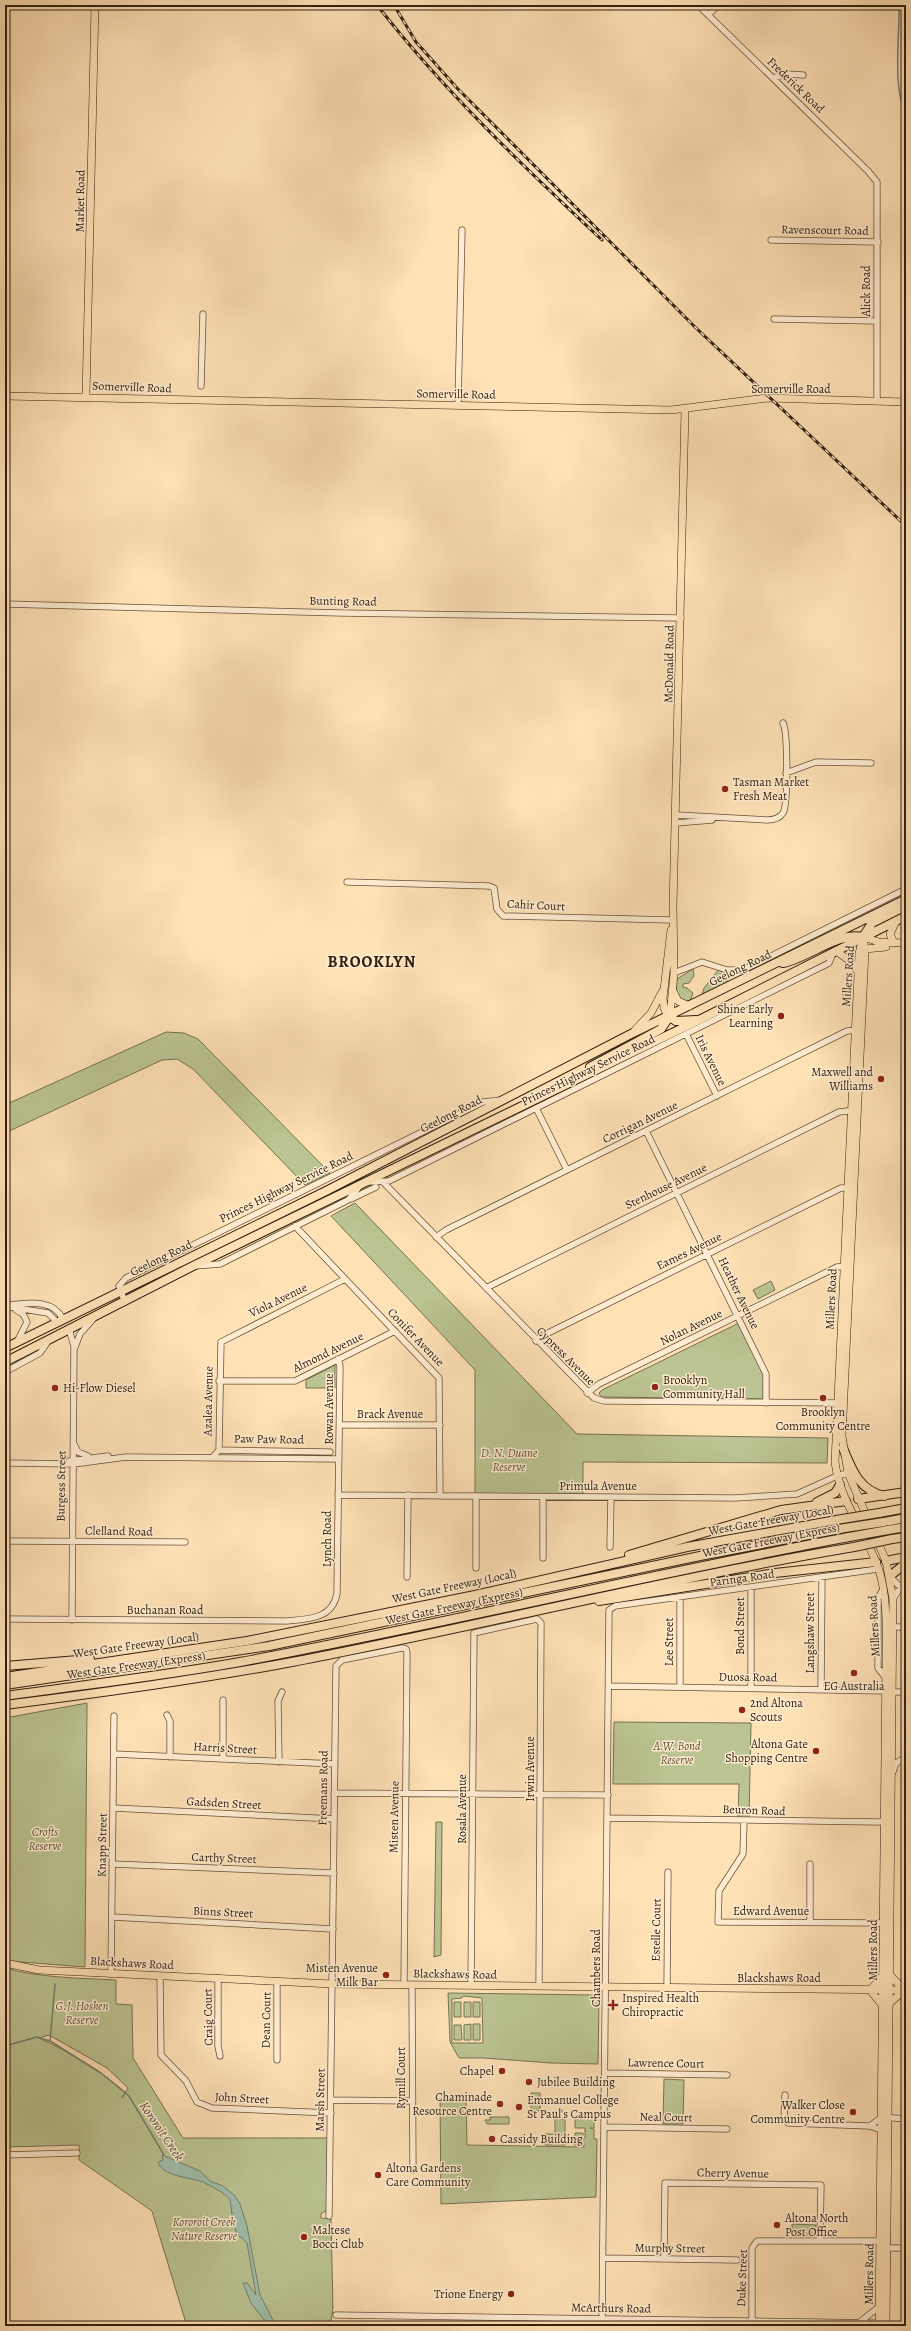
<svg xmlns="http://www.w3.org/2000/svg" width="911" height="2331" font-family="Alegreya,serif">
<rect width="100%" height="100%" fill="#ffe1b6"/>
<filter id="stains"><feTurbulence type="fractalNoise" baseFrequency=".005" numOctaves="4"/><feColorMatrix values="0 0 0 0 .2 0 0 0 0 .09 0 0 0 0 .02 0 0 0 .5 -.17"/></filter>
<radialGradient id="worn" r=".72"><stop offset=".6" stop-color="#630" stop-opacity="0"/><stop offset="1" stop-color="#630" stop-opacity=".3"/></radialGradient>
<!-- green -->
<path fill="#bbc492" stroke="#767250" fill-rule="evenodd" d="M693,969L694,976L689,983L683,984V987L687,988L693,993L690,1001H682L676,994L677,979Z
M718,970L732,974L723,986L702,995L704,988Z
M166,1032L184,1033L198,1039L330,1173L305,1185L193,1069L177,1059L162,1060L5,1133V1105Z
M355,1203L577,1434L828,1438L827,1463L583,1462V1494H475V1370L331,1216Z
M771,1281L775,1290L758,1299L753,1290Z
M739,1323L764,1375L766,1399L601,1397L599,1393L602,1390Z
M335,1365V1388H306V1380Z
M87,1703L85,1967L8,1961L5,1960V1718Z
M614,1722L751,1723L749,1818H738L739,1784H613Z
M436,1822H442L441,1955L434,1957Z
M5,1968C41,1978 79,1978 116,1980V2004L132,2005L133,2058L183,2138H329L328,2209L321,2214V2218L331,2219L333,2308L331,2322L311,2323V2326H192L185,2320L152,2211L79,2160V2145L5,2147ZM49,2035L107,2068L128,2088L122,2098L125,2092C99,2070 70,2052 39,2038Z
M448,1993L594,1995L599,2000L598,2064L551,2063L484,2058H459L450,2042ZM463,1996L482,1998L483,2043H452V1999L462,1998Z
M454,2002H461V2017H454Z
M464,2002H471V2017H464Z
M473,2002H480V2017H473Z
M471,2024V2040H464V2025Z
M473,2024H480V2040H473Z
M454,2025H461L462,2040H454Z
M664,2079L684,2080L683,2124H663Z
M531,2093H540V2111H531Z
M466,2097L467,2145L584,2147V2145H574L575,2133H583V2139L585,2138V2128H575V2118H594V2128H590L594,2129V2139H597L596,2197L441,2204L440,2098Z
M490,2117H509V2124H487L485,2120H490Z
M555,2119H565V2138H555Z
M545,2134H554L555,2139H566L565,2145H545Z
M792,2224L816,2225L815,2233L813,2235H792Z"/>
<!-- water -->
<path fill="#a0bead" stroke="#747f6d" d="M162,2155L200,2171L210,2181L223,2186L235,2196L240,2204L247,2226L260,2295L276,2326H269L251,2303L243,2283H247L256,2295L247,2243L237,2234L233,2222L230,2199C224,2193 211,2186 203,2182C193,2178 161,2176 158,2162L163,2160Z"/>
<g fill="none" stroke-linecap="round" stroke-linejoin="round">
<!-- stream -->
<path stroke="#747f6d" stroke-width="1.5" d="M899,5C900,33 892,90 906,113
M50,2041L55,1984
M5,2046L37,2037L50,2041L101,2073L129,2096L164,2155"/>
<defs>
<path id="minor" d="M698,5L868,171L877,182V401
M708,15L718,5
M773,78L787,74L803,75
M771,240L878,242
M774,319L877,321
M201,386L203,314
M458,405L462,230
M5,604L341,613L681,618
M786,773L816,762L871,763
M676,815L767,820C773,820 779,819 783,813C788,805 788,732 783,723
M676,823L712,820
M347,882L489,886L494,888L497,909L503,916L673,920
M674,973L702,962L727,970H743L906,889
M686,1034L717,1096
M536,1108L567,1170
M646,1131L766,1374V1403
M368,1182L389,1181L829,963L834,951
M384,1183L594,1398L604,1401L842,1403
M351,1199L376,1187
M295,1226L439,1378L440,1496
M436,1237L446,1230L847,1031L856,1030
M195,1266L220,1264L348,1200L359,1187
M486,1288L839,1112L856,1110
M125,1302L119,1286L126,1278L483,1102L502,1100
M5,1305C26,1304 52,1297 63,1319
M10,1307L48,1313L57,1322
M16,1310L23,1314L27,1322L17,1342
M69,1329L74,1346L72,1620
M536,1341L542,1336L841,1188H851
M75,1347L80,1334L94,1318
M5,1372L40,1353L49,1340
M219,1381H295L395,1331
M587,1393L599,1384L837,1267L848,1266
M340,1425H440
M74,1444L78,1452L88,1456
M219,1450L330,1452
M212,1458L219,1450L221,1342L345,1279
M69,1461L108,1456
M5,1463L74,1464L126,1457L339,1459
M338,1495L735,1498L797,1494L837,1476L851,1472
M476,1496V1568
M5,1541L185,1542
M610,1547L611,1497
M543,1558V1497
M890,1576L898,1585L904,1586
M407,1577L408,1495
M883,1589L878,1598V1668L886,1678
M893,1599L898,1591L906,1585
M5,1619L287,1621C309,1619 332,1619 337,1594L340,1366L338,1359
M893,1627H906
M609,1686L886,1691
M680,1687V1597
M751,1688V1588
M821,1688L822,1577
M893,1692H906
M167,1715L170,1721V1757
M114,1754L335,1764
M223,1759V1700
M279,1762L278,1701L282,1692
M893,1772L896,1763L905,1758
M334,1793L608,1795
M113,1808L334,1819
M608,1818L879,1822L886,1820
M744,1821L743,1854L719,1891L718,1922L883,1923
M112,1864L334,1873
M810,1864V1922
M112,1917L333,1929
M111,1974L114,1716
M160,1976L161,2055L186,2081L197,2102L212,2108L331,2113
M218,1978V2046L220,2056
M412,1985L413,2170
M471,1985L474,1633L537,1619L541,1623L539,1986
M667,1988L668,1872
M277,2060V1981
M605,2073L727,2075
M785,2095L784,2119L788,2123L870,2126L881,2130
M331,2100L412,2101
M870,2126L882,2117L906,2119
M605,2127L727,2129
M5,2155L77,2153
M329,2216L336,1666L342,1660L402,1648L406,1649L407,1653L404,1985
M887,2248H906
M603,2258L737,2260
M664,2258L665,2183L821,2185L820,2240
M336,2315L882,2323
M752,2321V2248L757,2241H880
M860,2322L880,2306
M602,2326L609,1610L615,1606L878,1569"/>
<path id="major" d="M5,396L671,410L767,398L906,402
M86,396L95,5
M863,937L859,953L835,1462C840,1502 866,1532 879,1570C888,1599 886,1632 886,1662L879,2326
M863,937L865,951L842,1436L848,1473L886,1561L893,1599L886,2326
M863,937L879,942L906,943
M894,943L890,934L896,921
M865,949L886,947
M836,951L850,961L858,972
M673,991L678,1001L689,1006
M668,1016L664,1008L663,998L671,930
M670,1016L674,973L673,907L685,410
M635,1030L651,1013L662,992
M5,1963L39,1970L333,1984L906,1990
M890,1975L904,1990
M870,1990L883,2006
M870,1990L884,1975
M890,2003L904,1990"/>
<path id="highway" d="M863,937L872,923L906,906
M783,963C808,958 839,931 863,937
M668,1016L676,1021L696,1020
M590,1067L661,1029L670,1016
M5,1348L326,1191L631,1034L906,899
M5,1362L193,1266L699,1020L906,916
M843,1448C852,1470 859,1490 884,1496
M858,1499L906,1492
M817,1502L835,1493L840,1485
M879,1513L906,1508
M884,1522L906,1518
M888,1530L906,1527
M892,1539L906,1537
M629,1555L781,1510L846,1501
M886,1561L906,1557
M890,1576L906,1563
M599,1601L775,1573L876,1562
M5,1666L90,1659
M5,1677L247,1641L475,1595L687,1547L842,1519
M5,1685L269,1646L700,1556L845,1528
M5,1696C83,1685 162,1676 240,1662C444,1624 645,1575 849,1537
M5,1705C101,1693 197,1680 292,1662C480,1626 665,1579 854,1547"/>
</defs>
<!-- minor casing -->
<use href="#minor" stroke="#655138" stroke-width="7"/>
<!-- major casing -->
<use href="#major" stroke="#32210e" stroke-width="8"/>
<!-- highway casing -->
<use href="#highway" stroke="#32210e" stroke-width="10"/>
<!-- minor -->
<use href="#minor" stroke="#ffecd0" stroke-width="5.5"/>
<!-- major -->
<use href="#major" stroke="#ffe1b6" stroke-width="7"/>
<!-- highway -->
<use href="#highway" stroke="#ffe1b6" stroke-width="8"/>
<defs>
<path id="rail" d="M377,5C444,91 522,165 602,240
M394,5L416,42L457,88L696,328L906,526"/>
</defs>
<!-- rail casing -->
<use href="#rail" stroke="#32210e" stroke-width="3"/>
<!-- rail -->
<use href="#rail" stroke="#ffecd0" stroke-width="1.5" stroke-dasharray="4.5" stroke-linecap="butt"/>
<defs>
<path id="highway-bridge" d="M842,1519L879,1513
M845,1528L884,1522
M849,1537L888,1530
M854,1547L892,1539"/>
</defs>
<!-- highway-bridge casing -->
<use href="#highway-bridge" stroke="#32210e" stroke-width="10" stroke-linecap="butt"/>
<!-- highway-bridge -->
<use href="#highway-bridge" stroke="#ffe1b6" stroke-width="8"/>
</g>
<!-- markers -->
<g fill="#8f2418" stroke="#ffecd0" stroke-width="1.5">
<circle cx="725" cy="789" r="4"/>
<circle cx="781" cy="1016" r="4"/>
<circle cx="881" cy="1079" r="4"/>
<circle cx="655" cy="1387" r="4"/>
<circle cx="55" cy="1388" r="4"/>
<circle cx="823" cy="1398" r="4"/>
<circle cx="854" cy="1673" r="4"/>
<circle cx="742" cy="1710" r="4"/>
<circle cx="816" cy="1751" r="4"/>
<circle cx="386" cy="1975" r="4"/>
<path d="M611 1999h4v4h4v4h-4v4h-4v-4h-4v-4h4z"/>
<circle cx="502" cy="2071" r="4"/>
<circle cx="529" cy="2082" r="4"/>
<circle cx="500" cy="2104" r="4"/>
<circle cx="519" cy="2107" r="4"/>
<circle cx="853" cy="2112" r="4"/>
<circle cx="492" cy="2139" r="4"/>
<circle cx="378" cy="2175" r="4"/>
<circle cx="777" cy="2225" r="4"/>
<circle cx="304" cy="2237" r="4"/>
<circle cx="511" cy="2294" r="4"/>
</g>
<g text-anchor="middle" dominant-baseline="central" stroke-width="3" stroke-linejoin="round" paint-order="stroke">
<!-- street labels -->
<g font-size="12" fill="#32210e" stroke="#ffecd0">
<text transform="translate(796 85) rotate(44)">Frederick Road</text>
<text transform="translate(80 201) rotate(-89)">Market Road</text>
<text transform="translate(825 230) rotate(1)">Ravenscourt Road</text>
<text transform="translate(866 291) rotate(-90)">Alick Road</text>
<text transform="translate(132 387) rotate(2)">Somerville Road</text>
<text x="791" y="389">Somerville Road</text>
<text transform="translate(456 394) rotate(1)">Somerville Road</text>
<text transform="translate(343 601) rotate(1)">Bunting Road</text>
<text transform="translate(669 664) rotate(-89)">McDonald Road</text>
<text transform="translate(536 905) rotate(3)">Cahir Court</text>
<text transform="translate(740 968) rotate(-26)">Geelong Road</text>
<text transform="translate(848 976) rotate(-86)">Millers Road</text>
<text transform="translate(711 1060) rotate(64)">Iris Avenue</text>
<text transform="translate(588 1070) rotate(-26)">Princes Highway Service Road</text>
<text transform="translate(451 1114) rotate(-27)">Geelong Road</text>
<text transform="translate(640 1122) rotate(-26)">Corrigan Avenue</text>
<text transform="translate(666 1186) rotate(-26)">Stenhouse Avenue</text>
<text transform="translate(286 1187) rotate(-26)">Princes Highway Service Road</text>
<text transform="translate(689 1251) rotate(-26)">Eames Avenue</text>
<text transform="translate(161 1258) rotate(-26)">Geelong Road</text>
<text transform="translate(739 1293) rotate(64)">Heather Avenue</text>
<text transform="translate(831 1299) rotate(-87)">Millers Road</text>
<text transform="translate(278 1300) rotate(-26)">Viola Avenue</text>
<text transform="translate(691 1327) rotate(-26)">Nolan Avenue</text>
<text transform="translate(416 1337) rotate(46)">Conifer Avenue</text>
<text transform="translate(328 1352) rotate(-26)">Almond Avenue</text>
<text transform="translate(566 1356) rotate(45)">Cypress Avenue</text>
<text transform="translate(208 1401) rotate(-89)">Azalea Avenue</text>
<text transform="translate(329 1409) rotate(-90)">Rowan Avenue</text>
<text x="390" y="1414">Brack Avenue</text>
<text transform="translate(269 1439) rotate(1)">Paw Paw Road</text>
<text transform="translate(61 1486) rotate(-89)">Burgess Street</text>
<text x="598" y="1486">Primula Avenue</text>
<text transform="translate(771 1520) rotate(-10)">West Gate Freeway (Local)</text>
<text transform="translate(119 1531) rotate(1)">Clelland Road</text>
<text transform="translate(327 1539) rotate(-90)">Lynch Road</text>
<text transform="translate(771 1540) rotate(-11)">West Gate Freeway (Express)</text>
<text transform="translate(742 1578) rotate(-8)">Paringa Road</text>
<text transform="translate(454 1586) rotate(-12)">West Gate Freeway (Local)</text>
<text transform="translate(454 1606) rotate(-12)">West Gate Freeway (Express)</text>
<text x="165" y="1610">Buchanan Road</text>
<text transform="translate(740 1626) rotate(-90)">Bond Street</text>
<text transform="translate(874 1626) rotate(-93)">Millers Road</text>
<text transform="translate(810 1633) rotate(-90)">Langshaw Street</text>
<text transform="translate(669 1642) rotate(-90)">Lee Street</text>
<text transform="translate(136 1645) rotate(-8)">West Gate Freeway (Local)</text>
<text transform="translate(136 1665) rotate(-8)">West Gate Freeway (Express)</text>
<text transform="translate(748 1677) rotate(1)">Duosa Road</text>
<text transform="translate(225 1748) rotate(3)">Harris Street</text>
<text transform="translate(530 1769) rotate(-90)">Irwin Avenue</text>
<text transform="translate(323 1788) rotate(-89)">Freemans Road</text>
<text transform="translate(224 1803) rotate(3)">Gadsden Street</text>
<text transform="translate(462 1809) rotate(-90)">Rosala Avenue</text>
<text transform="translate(754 1810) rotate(2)">Beuron Road</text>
<text transform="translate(394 1817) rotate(-89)">Misten Avenue</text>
<text transform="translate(102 1845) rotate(-89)">Knapp Street</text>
<text transform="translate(224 1858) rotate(2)">Carthy Street</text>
<text x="771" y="1911">Edward Avenue</text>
<text transform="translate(223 1912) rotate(3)">Binns Street</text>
<text transform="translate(656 1930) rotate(-89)">Estelle Court</text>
<text transform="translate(873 1950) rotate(-90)">Millers Road</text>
<text transform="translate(132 1963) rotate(3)">Blackshaws Road</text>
<text transform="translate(596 1968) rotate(-90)">Chambers Road</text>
<text transform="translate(455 1974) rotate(1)">Blackshaws Road</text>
<text x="779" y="1978">Blackshaws Road</text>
<text transform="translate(208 2017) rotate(-91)">Craig Court</text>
<text transform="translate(266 2020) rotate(-89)">Dean Court</text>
<text transform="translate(666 2063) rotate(1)">Lawrence Court</text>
<text transform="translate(401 2078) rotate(-90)">Rymill Court</text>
<text transform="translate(242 2098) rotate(3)">John Street</text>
<text transform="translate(320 2100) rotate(-89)">Marsh Street</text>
<text transform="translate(666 2117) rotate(1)">Neal Court</text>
<text transform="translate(733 2173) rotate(1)">Cherry Avenue</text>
<text transform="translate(670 2248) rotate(1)">Murphy Street</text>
<text transform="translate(869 2274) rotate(-89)">Millers Road</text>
<text transform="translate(742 2278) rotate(-88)">Duke Street</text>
<text transform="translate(611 2308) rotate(1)">McArthurs Road</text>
</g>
<!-- poi labels -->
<g font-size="12" fill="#32210e" stroke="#ffecd0" text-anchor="start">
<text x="733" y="782">Tasman Market<tspan x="733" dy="14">Fresh Meat</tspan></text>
<text x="773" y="1009" text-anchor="end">Shine Early<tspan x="773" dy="14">Learning</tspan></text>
<text x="873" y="1072" text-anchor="end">Maxwell and<tspan x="873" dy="14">Williams</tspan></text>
<text x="663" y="1380">Brooklyn<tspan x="663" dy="14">Community Hall</tspan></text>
<text x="63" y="1388">Hi-Flow Diesel</text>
<text x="823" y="1412" text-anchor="middle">Brooklyn<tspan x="823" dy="14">Community Centre</tspan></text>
<text x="854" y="1686" text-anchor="middle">EG Australia</text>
<text x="750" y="1703">2nd Altona<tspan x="750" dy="14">Scouts</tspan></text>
<text x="808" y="1744" text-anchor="end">Altona Gate<tspan x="808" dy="14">Shopping Centre</tspan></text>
<text x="378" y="1968" text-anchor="end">Misten Avenue<tspan x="378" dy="14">Milk Bar</tspan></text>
<text x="622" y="1998">Inspired Health<tspan x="622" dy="14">Chiropractic</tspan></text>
<text x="494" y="2071" text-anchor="end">Chapel</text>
<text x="537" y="2082">Jubilee Building</text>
<text x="492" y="2097" text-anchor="end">Chaminade<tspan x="492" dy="14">Resource Centre</tspan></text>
<text x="527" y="2100">Emmanuel College<tspan x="527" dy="14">St Paul's Campus</tspan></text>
<text x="845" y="2105" text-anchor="end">Walker Close<tspan x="845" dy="14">Community Centre</tspan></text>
<text x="500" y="2139">Cassidy Building</text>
<text x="386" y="2168">Altona Gardens<tspan x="386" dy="14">Care Community</tspan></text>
<text x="785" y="2218">Altona North<tspan x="785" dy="14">Post Office</tspan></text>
<text x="312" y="2230">Maltese<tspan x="312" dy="14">Bocci Club</tspan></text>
<text x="503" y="2294" text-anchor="end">Trione Energy</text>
</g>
<!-- park labels -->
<g font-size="12" font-style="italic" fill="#5b5236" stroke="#ffecd0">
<text x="509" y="1453">D. N. Duane<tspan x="509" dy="14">Reserve</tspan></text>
<text x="677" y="1746">A.W. Bond<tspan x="677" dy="14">Reserve</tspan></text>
<text x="45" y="1832">Crofts<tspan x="45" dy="14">Reserve</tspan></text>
<text x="82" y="2006">G.J. Hosken<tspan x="82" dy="14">Reserve</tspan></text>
<text x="204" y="2222">Kororoit Creek<tspan x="204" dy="14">Nature Reserve</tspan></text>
</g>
<!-- water labels -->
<g font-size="13" font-style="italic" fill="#53503e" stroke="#ffecd0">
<text transform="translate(162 2131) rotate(56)">Kororoit Creek</text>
</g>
<!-- district labels -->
<g font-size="16" font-weight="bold" letter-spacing="1" fill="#32210e" stroke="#ffecd0">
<text x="372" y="962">BROOKLYN</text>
</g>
</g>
<!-- margin -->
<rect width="911" height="2331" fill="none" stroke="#ffe1b6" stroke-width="20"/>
<rect x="6" y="6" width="899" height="2319" fill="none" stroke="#32210e" stroke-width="2"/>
<rect x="10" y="10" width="891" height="2311" fill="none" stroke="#32210e"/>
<rect width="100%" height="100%" filter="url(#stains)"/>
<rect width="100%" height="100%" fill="url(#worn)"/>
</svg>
